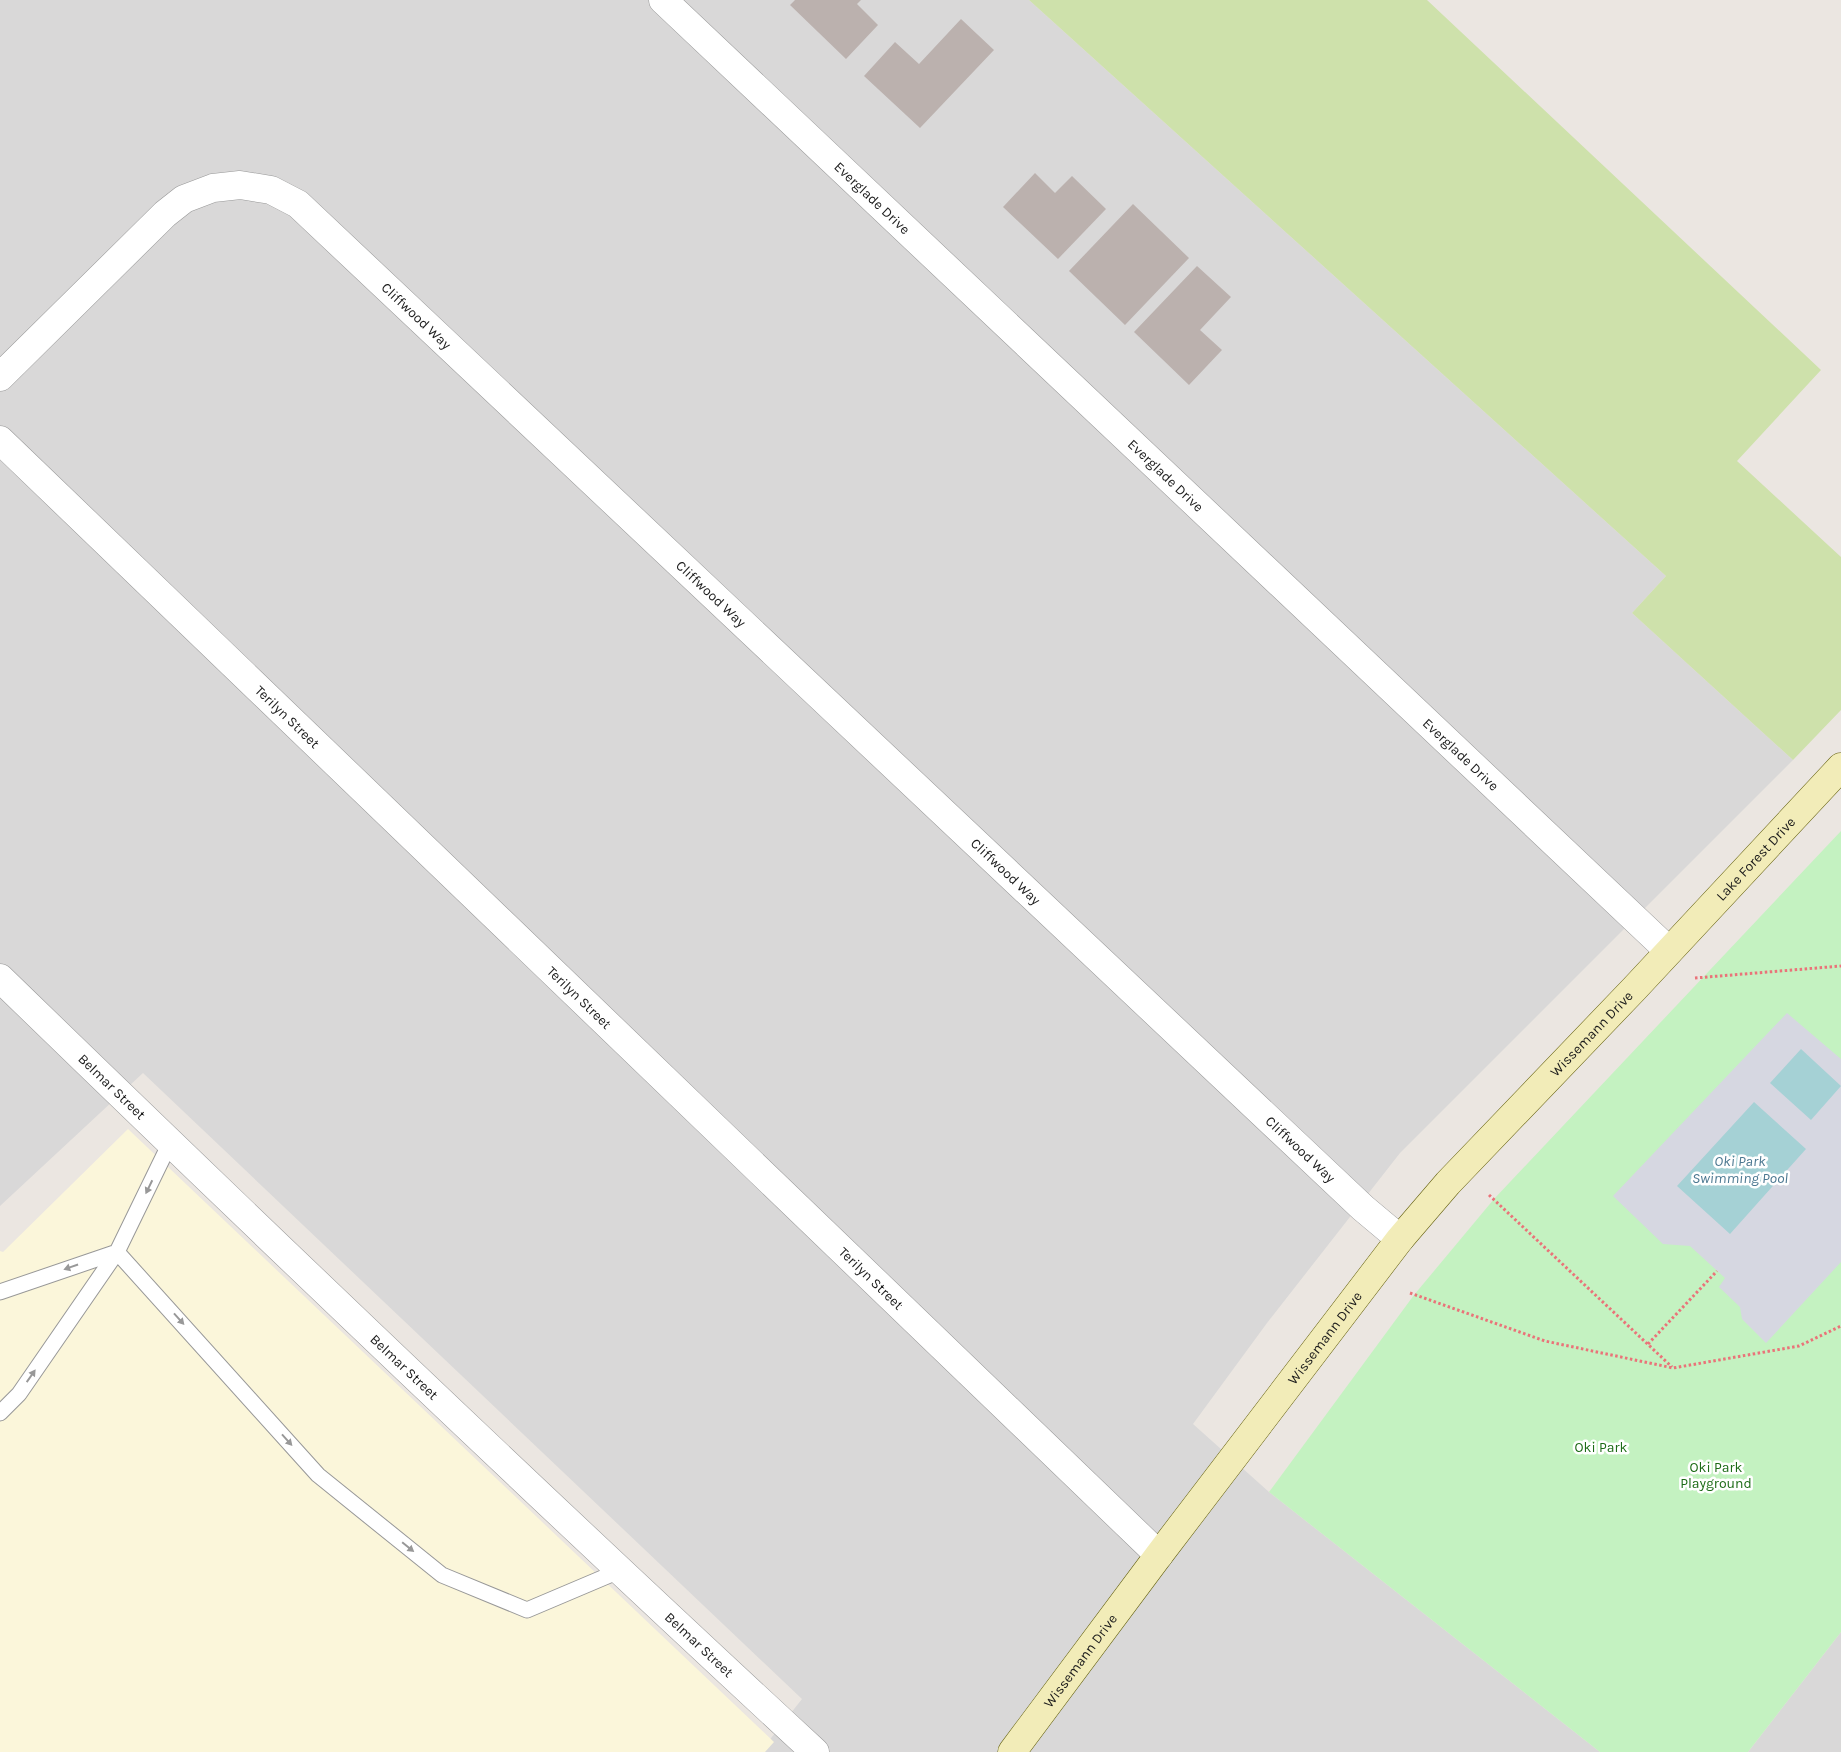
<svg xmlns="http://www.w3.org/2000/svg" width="1841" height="1752" font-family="Karla,sans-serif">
<rect width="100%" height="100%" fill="#ebe6e1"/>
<!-- residential -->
<path fill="#d9d8d8" d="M0,0H1029L1666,576L1632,613L1793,760L1400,1153L1267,1323L1193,1424L1269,1492L1600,1752H760L802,1699L143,1073L0,1206Z
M1841,1632V1752H1748Z"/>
<!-- education -->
<path fill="#fbf6da" d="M128,1129L774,1742L765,1752H0V1251L3,1252Z"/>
<!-- grass -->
<path fill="#cee1ab" d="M1029,0H1427L1821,370L1737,461L1841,557V710L1793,760L1632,613L1666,576Z"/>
<!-- park -->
<path fill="#c4f2c1" d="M1841,831V1632L1748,1752H1600L1269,1492L1414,1295L1494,1199Z"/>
<!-- plaza -->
<path fill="#d6d7e1" d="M1787,1013L1841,1059V1262L1766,1343L1742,1319L1740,1307L1719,1287L1725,1278L1690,1246L1663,1244L1613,1196Z"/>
<!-- water -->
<path fill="#a5d1d5" d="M1801,1049L1841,1086L1811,1120L1770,1083Z
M1754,1102L1806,1149L1730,1234L1677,1186Z"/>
<!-- building -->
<path fill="#bbb1ae" d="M795,0H861L857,4L878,25L846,59L790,5Z
M961,19L994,50L920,128L864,76L895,42L919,64Z
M1035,173L1055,193L1072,176L1106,209L1058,259L1003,207Z
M1133,204L1189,258L1125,325L1069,271Z
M1197,266L1231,297L1200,330L1222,350L1189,385L1134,332Z"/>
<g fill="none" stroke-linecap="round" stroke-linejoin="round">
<defs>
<path id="lane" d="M170,1143L117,1252L318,1475L442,1575L527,1610L619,1571
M0,1292L117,1252
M0,1413L19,1394L117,1252"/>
<g id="street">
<path id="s1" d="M663,0L1669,951"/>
<path id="s2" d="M0,377L165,214L184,199L213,188L240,185L271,190L298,204L1363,1208L1400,1239"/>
<path id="s3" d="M0,440L1159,1555"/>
<path id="s4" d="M0,978C269,1239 540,1498 815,1752"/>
</g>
<g id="secondary">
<path id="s5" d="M1012,1752L1159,1555L1400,1239L1448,1183L1634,989L1841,767"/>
</g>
</defs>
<!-- lane casing -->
<use href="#lane" stroke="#989898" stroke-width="17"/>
<!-- street casing -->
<use href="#street" stroke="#989898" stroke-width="29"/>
<!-- secondary casing -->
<use href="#secondary" stroke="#64600f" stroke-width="29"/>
<!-- path -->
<path stroke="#ea7379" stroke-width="3" stroke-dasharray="2.5 2.5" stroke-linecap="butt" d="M1695,978L1841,966
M1489,1195L1672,1367
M1410,1293L1545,1341L1673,1368L1799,1346L1841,1326
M1648,1344L1717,1271"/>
<!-- lane -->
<use href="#lane" stroke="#fff" stroke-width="15"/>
<!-- street -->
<use href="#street" stroke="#fff" stroke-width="28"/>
<!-- secondary -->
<use href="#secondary" stroke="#f2ecb8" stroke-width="28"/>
</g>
<!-- one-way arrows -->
<defs><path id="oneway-solid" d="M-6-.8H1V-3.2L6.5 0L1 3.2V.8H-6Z" transform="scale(1.25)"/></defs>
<g fill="#989898">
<use href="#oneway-solid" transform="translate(149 1187) rotate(116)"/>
<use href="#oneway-solid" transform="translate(71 1267) rotate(161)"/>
<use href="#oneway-solid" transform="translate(179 1319) rotate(48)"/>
<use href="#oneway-solid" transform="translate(31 1376) rotate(-55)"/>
<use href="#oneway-solid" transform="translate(287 1440) rotate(48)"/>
<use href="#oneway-solid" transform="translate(408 1547) rotate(39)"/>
</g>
<g text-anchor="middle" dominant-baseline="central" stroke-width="5" stroke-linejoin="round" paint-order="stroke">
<!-- street labels -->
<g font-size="14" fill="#1b1b1b" stroke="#fff">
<text stroke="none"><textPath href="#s1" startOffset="288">Everglade Drive</textPath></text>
<text stroke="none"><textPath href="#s2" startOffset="539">Cliffwood Way</textPath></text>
<text stroke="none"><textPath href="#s1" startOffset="692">Everglade Drive</textPath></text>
<text stroke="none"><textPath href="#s2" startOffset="944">Cliffwood Way</textPath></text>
<text stroke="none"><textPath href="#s3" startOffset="399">Terilyn Street</textPath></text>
<text stroke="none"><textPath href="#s1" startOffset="1098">Everglade Drive</textPath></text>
<text stroke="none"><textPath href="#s5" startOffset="1164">Lake Forest Drive</textPath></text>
<text stroke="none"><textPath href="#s2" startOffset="1349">Cliffwood Way</textPath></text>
<text stroke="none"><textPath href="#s3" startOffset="804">Terilyn Street</textPath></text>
<text stroke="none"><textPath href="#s5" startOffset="924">Wissemann Drive</textPath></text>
<text stroke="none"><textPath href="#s4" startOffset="156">Belmar Street</textPath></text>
<text stroke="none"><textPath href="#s2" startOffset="1754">Cliffwood Way</textPath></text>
<text stroke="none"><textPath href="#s3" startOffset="1209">Terilyn Street</textPath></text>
<text stroke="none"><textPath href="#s5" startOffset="519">Wissemann Drive</textPath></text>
<text stroke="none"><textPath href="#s4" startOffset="561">Belmar Street</textPath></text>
<text stroke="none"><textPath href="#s4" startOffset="966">Belmar Street</textPath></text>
<text stroke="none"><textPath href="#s5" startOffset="114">Wissemann Drive</textPath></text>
</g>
<!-- park labels -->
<g font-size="14" fill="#1c6b16" stroke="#fff">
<text x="1601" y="1447">Oki Park</text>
<text x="1716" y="1467">Oki Park<tspan x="1716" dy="16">Playground</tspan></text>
</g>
<!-- water labels -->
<g font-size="15" font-style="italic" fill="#4c7891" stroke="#fff">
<text x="1740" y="1161">Oki Park<tspan x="1740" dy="17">Swimming Pool</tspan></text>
</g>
</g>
</svg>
